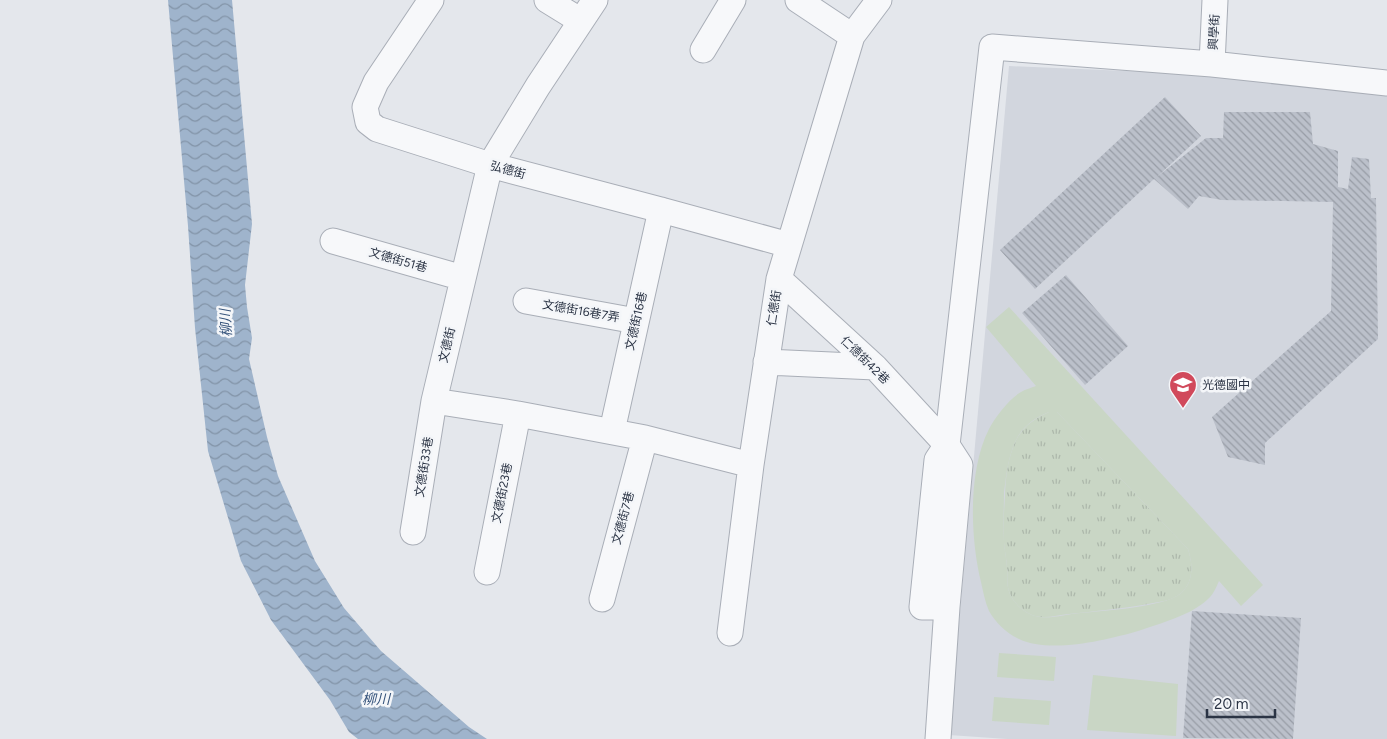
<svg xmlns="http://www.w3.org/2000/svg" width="1387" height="739" font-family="Figtree,'Noto Sans TC',sans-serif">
<defs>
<pattern id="grass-tufts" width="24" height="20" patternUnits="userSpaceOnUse" patternTransform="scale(1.25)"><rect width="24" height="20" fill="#c9d6c5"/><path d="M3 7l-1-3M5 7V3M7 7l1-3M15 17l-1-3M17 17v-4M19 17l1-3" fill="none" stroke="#adb8ab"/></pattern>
<pattern id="water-waves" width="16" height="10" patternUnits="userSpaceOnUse" patternTransform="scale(1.25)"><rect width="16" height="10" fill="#9fb4cc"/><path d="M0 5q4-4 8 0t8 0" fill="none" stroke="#8293a7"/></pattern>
<pattern id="building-back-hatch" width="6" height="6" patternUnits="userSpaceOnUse" patternTransform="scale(1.25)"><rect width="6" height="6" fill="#bbc0ca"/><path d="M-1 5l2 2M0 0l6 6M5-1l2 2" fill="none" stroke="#989da6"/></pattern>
</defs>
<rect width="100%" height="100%" fill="#e4e7ec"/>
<!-- built -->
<path fill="#d2d6de" d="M1009,66L1387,82V739H1007L949,735Z"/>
<!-- grass -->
<path fill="url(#grass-tufts)" d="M1049,412H1057L1188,549C1193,564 1194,583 1180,594C1171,601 1158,602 1148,604C1121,609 1095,611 1069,614C1058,615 1046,619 1035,616C1025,613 1014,604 1010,594C1006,586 1008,576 1007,568C1007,559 1004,550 1004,542C1003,527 1004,511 1005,496C1005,487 1006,479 1007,470C1013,440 1020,425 1049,412Z"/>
<!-- park -->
<path fill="#c9d6c5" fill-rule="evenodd" d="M1009,307L1263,585L1241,606L1219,581C1216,588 1213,595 1207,600C1191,615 1159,624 1138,631C1107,640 1050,654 1019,639C1007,634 995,622 989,611C985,602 983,591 981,582C970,537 968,470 989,429C995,417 1010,398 1021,392C1026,389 1031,388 1036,386L986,327ZM1049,412H1057L1188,549C1193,564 1194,583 1180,594C1163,607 1102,611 1080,613C1066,614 1049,620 1035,616C1025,613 1014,604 1010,594C1006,586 1008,576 1007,568C1007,559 1004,550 1004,541C1003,525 1004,509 1004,492C1005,484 1006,477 1007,470C1013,440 1020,424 1049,412Z
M999,653L1056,657L1054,681L997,677Z
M1093,675L1178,684L1176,736L1087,730Z
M994,697L1051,701L1049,725L992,721Z"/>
<!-- water -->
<path fill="url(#water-waves)" d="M168,0H232L252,224L245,285L247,307L252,338L249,359L267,437L278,476L315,561L344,608L381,651L469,727L487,739H358L349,732L330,700L271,620L241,561L208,451L195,328L188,226Z"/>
<!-- building -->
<path fill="url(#building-back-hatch)" d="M1165,97L1201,136L1158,176L1206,138H1223L1224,112H1310L1313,144L1338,151V187L1348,189L1352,157L1369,159L1371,198H1376L1378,339L1265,443V465L1228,457L1212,417L1331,311L1333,202L1222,200L1199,196L1188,209L1154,179L1035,289L1000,250Z
M1066,275L1128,346L1085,385L1022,313Z
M1192,611L1301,618L1293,739L1183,738Z"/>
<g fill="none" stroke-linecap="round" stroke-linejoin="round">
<defs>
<path id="minor" d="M431,0L376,82L365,107L368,122L377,129L490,165L661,210L789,245
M547,0L581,21
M798,0L852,36
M703,50L733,0
M1212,64L1215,0
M333,241L463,278
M779,279L875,367L947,445L960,465L947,607L938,739
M526,301L636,321
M766,362L875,367
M434,401L518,414L645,438L751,465
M612,431L661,210
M413,532L434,401L490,165L538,86L595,0
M487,572L518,414
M602,599L645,438
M947,607H922L937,460L947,445L992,47L1212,64L1387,83
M730,633L751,465L779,279L852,36L879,0"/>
</defs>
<!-- minor casing -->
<use href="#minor" stroke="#a9aeb7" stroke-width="27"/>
<!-- minor -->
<use href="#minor" stroke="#f7f8fa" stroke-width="25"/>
</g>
<!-- icons -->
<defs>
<symbol id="school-pin" viewBox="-11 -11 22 30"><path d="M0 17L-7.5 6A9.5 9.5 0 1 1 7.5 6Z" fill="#d1495b" stroke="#f4f6f9"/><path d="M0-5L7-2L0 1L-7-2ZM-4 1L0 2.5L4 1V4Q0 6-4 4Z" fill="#fff"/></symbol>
</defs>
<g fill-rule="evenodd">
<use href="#school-pin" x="1167" y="369" width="32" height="43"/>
</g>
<g text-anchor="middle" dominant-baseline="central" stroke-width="5" stroke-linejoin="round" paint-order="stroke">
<!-- street labels -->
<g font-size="12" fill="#2b3445" stroke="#f4f6f9">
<text transform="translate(1214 32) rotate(-87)">興學街</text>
<text transform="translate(508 170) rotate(15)">弘德街</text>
<text transform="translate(398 260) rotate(16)">文德街51巷</text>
<text transform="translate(774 308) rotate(-81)">仁德街</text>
<text transform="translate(581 311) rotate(10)">文德街16巷7弄</text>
<text transform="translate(636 321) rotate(-77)">文德街16巷</text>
<text transform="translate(447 345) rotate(-77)">文德街</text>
<text transform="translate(865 360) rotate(44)">仁德街42巷</text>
<text transform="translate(424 467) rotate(-81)">文德街33巷</text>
<text transform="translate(502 493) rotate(-79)">文德街23巷</text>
<text transform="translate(623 518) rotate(-75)">文德街7巷</text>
</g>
<!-- poi labels -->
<g font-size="12" fill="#2b3445" stroke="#f4f6f9" text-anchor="start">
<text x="1202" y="385">光德國中</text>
</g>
<!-- water labels -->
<g font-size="14" font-style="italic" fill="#34527a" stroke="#f4f6f9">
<text transform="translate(226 323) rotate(-93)">柳川</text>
<text x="376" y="699">柳川</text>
</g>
</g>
<!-- scale -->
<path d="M1207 709v8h68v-8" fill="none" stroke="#2b3445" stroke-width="2.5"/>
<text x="1214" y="709" font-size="15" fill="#2b3445" stroke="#f4f6f9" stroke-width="4" paint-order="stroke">20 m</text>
</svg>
